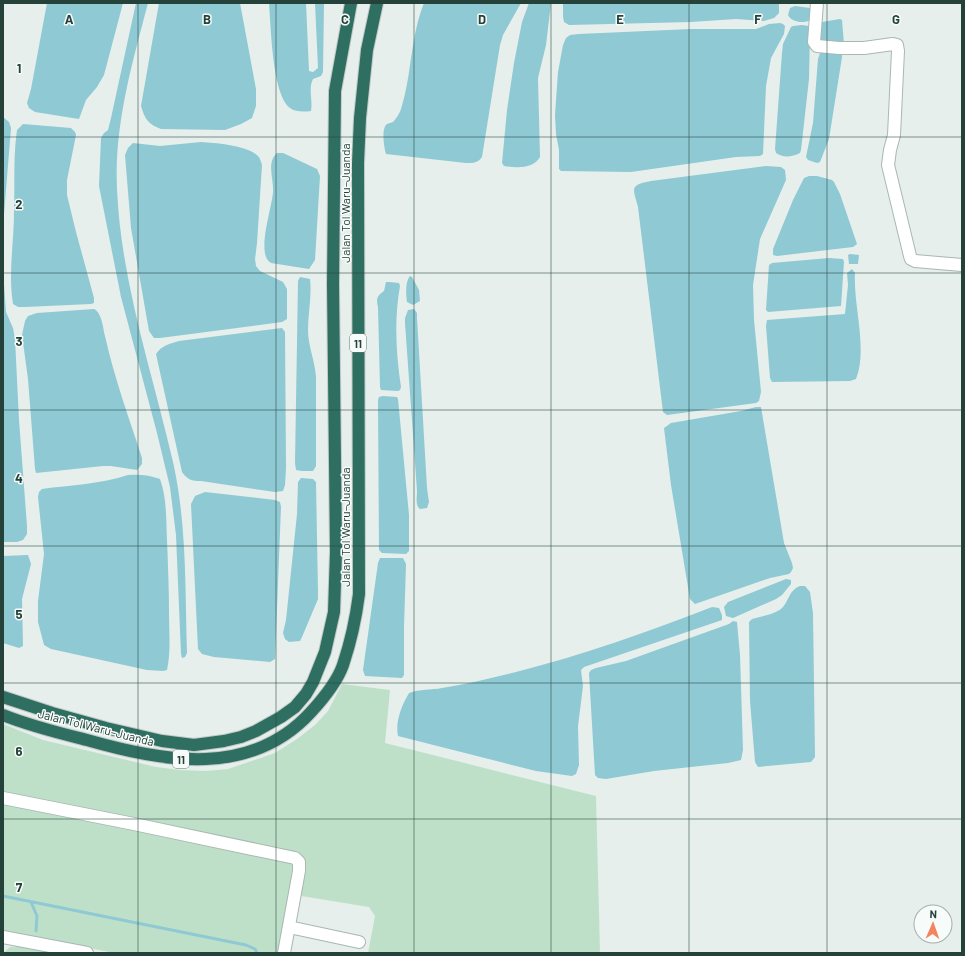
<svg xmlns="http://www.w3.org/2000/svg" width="965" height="956" font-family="Barlow,sans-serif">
<rect width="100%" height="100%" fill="#e6efeb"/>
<!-- green -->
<path fill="#bfe0c8" d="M342,684L390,690L385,743L596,796L600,953H368L375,916L369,907L295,895L284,953H114L3,931V724L43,740L156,767L180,770L206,771L228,769L275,753L297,739L315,725L328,711Z
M22,946L53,953H3L10,947Z"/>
<!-- water -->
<path fill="#8ec9d4" d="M47,3H123L104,75L97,87L86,100L79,119L35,112L29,108L27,103L31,89Z
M136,3H148C132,64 114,125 117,189C121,282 152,371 173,462C187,524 185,590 187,653L185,657L182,658L181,654L176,535L170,487L157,433L121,297L99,186L101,138L104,133L108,130L111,118Z
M159,3H240L256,89V106L252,118L241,124L225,130L161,129C148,124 145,119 141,106Z
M269,3H306L309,71L313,72L318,68L315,3H324L323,72L321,76L313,79C308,89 313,100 311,111C304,112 295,112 290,108C272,94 271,26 269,3Z
M424,3H521L503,35L500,45L482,157C478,163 473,163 466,163L386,154C384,148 381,128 387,124C389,123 391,123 393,122C396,119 400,113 401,109C412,75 410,38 424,3Z
M529,3H551L546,45L538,78L540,157C533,169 517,168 504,166L502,163L507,110L514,63L522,22Z
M563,3H779V13L774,18L764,21L736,19L691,22L569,25L564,22L563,17Z
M795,6L810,8L813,10L810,20C804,24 791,22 788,15L790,8Z
M840,19L842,20L844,44L820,43V23L822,22Z
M780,23L783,24L785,26L784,34L771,58L766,86L763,154L760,156L736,157L631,172L561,171L559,169V150L556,134L555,115L558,72L563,45L566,38L570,35L579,34L691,29H756L769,24Z
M802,25L809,26L810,31L809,79L801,150L800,153C792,157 783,158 776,153L775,149L782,53L783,44L791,27L793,26Z
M822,51L842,53V57L829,139L820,162L817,163L808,160L806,157L813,123L818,59L820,53Z
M3,117L9,122L11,128L3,227Z
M23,124L71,128L75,132L76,135L67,180V195L76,232L94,298V303L91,304L25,307H18L13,304C8,272 14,244 14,212C15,184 13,157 17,130Z
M201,142C215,143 247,145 258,156C260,158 261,162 262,165L257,243L255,259L256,266L260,271L283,282L287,289V319L282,322L160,338H154L149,331L131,228L125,155L128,148L133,143L160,146Z
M277,153H283L317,169L320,176L315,260L309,269L271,263C270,262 268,261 267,259C259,245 272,207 273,192C274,179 266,163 277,153Z
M766,166L781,167L785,170L786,180L760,239L753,285L754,320L761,392L759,401L756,403L667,415L663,412L638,207C633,188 629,185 651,181Z
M809,176H817L832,180L834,182L840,194L857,244L853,247L777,256L773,255V249L793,200L804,178Z
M3,235V270L6,312L13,328L15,339L19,420L27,526V534L23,540L17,542H3Z
M850,254L859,255L858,264H849L848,255Z
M829,258L843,259L844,262L841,306L768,312L766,310L769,265L772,263Z
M852,269L855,273C853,305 868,349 856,379L850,381L772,382L770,378L766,326L767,320L845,314L848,285L847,273Z
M410,276L412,277L419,290L420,301L413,305L407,302C406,295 405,282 410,276Z
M300,277L310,279C312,296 308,313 308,330C308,346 315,361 316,377V466L313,471H302L296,470L295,463L298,281Z
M386,282H389L399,283L400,286C394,319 396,354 401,387L400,390L398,391L381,390L380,387L378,307C376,298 377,296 384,291Z
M94,309C102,313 103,328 105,336C114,377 129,418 142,458V464L137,470L111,466H103L36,473L35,469L28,379L22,335L25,321L28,316L37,313Z
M414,309L417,313V318L427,488L429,502L427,508L420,509C415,505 417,497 417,491L405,323V318L408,310Z
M282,328L285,332L286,468L285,485L283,491L275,492L201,481C191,481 188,480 182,472L156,354C162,345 170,344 179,341Z
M383,396L397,397L398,399L409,515V551L406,554L382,553L379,550L378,400L379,397Z
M756,407H761L784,543L792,563L793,568L791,572L789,574L770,578L695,604L690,599L671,485L664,428L671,423L741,411Z
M128,475C139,474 150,475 160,479C167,498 166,520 167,540C168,565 169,590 169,614C169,633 171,651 167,670L163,671L147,670L51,649L44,645L38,622V601L44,554L38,497L39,492L42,489C71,485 101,484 128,475Z
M301,478L313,479L316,482L318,591V599L302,637L300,641L289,642L285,639L283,633L286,620L297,514L298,482Z
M205,492L275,500L280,502L281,507L275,659L270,662L214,657L202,654L198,649L191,504L195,496Z
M28,555L31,564L22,599L23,646L19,648L3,643V556Z
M380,558H403L406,564L404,627V675L402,678L365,676L363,670L378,563Z
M786,579L791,580V584L782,595L776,599L733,618L726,616L724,607L728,602Z
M800,586H805L810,592L813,613L815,757L811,762L758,767L755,762L750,701L749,622L752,619C761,616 774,615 782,608C789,601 789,590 800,586Z
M712,607L719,608L722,615V620L584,667L581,670L583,686L578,726L579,765L576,774L572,776L536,771L398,736C395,721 402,705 409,693C420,689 431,690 442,688C467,684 492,678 516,672C583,655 648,632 712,607Z
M733,621L737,622L740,655L743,750L741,760L728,763L654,771L606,779L598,778L595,775L589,673L591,670L596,668L626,661L729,624Z"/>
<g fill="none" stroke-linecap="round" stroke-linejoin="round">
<!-- stream -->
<path stroke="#8ec9d4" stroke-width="3" d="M3,896L246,945L255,949L257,953
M31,902L37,916L36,931"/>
<defs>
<path id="minor" d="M817,3L814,42L817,46L839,48H864L893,44L897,45L898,51L894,135L890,150L888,165L910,256L911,259L915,261L962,265
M3,798L134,824L295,858L299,862V871L284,953
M289,927L359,942
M3,937L87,953"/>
<path id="highway" d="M3,697L52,713L106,728L162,741L194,745L224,741L241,737L256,731L281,717L295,707L306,694L313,682L325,652L334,612L336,552L333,284L335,91L351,3
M3,715C30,726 59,733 87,740C164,762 251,778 311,712C323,699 337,682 343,665C351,641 356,618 359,594L358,163L360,118L367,50L377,3"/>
</defs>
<!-- minor casing -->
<use href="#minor" stroke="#a8b8b2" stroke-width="14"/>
<!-- highway casing -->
<use href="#highway" stroke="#c2cac8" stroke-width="14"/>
<!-- minor -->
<use href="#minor" stroke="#fff" stroke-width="12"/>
<!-- highway -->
<use href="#highway" stroke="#2f6f62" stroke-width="12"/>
</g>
<!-- grid -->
<path fill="none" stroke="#24423a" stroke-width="1" stroke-opacity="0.55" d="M138,3V953M276,3V953M414,3V953M551,3V953M689,3V953M827,3V953M3,137H962M3,273H962M3,410H962M3,546H962M3,683H962M3,819H962"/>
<g text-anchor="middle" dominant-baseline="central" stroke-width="3" stroke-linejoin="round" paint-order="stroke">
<!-- shield labels -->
<g fill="#f7fbf9" stroke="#637a73" stroke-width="1">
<rect x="350" y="334" width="16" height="18" rx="3"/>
<rect x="173" y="750" width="16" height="18" rx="3"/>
</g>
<g font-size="11" font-weight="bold" fill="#24423a">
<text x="358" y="343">11</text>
<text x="181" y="759">11</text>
</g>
<!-- street labels -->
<g font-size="12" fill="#24423a" stroke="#f7fbf9">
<text transform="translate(345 203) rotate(-90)">Jalan Tol Waru–Juanda</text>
<text transform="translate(345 527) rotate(-90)">Jalan Tol Waru–Juanda</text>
<text transform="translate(96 727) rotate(14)">Jalan Tol Waru–Juanda</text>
</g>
</g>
<g font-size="13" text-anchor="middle" font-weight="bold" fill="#24423a" stroke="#f7fbf9" stroke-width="3" stroke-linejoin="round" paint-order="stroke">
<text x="69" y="24">A</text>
<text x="207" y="24">B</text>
<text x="345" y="24">C</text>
<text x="482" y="24">D</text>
<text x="620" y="24">E</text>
<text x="758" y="24">F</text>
<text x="896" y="24">G</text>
<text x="19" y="73">1</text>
<text x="19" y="209">2</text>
<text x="19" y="346">3</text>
<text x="19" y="483">4</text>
<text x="19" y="619">5</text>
<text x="19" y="756">6</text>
<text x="19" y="892">7</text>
</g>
<!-- border -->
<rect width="965" height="956" fill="none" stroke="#24423a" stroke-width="8"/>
<!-- north arrow -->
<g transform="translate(933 924) rotate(2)"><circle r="19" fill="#f7fbf9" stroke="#a3b1ad"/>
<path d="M0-3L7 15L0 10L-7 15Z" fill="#f4845f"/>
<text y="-6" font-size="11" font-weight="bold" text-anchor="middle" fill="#24423a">N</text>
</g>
</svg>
